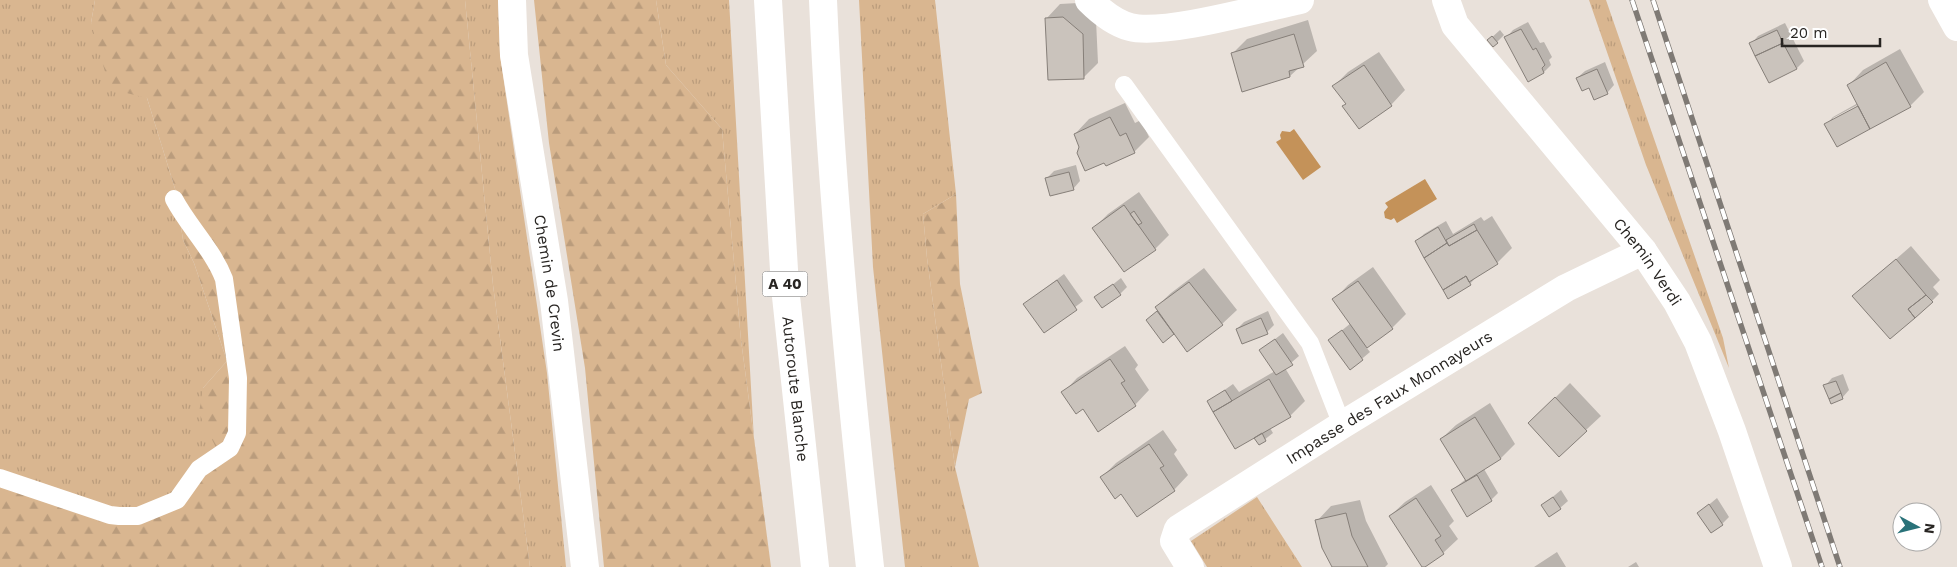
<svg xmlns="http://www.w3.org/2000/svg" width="1957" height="567" font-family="'Work Sans',sans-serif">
<defs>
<pattern id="grass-tufts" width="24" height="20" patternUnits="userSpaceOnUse" patternTransform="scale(1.25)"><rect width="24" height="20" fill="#d9b690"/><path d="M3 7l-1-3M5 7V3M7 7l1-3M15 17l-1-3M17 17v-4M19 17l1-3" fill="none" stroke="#ba9c7c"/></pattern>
<pattern id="forest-firs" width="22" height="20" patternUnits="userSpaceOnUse" patternTransform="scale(1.25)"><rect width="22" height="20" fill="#d9b690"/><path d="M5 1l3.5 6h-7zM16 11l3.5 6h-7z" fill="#ba9c7c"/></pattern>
</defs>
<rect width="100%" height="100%" fill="#e9e1da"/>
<!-- grass -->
<path fill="url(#grass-tufts)" d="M0,0H95L91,23L147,98L176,192L183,240L194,263L227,361L203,388L223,462L140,523L0,485Z
M465,0H498L500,55L547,373L566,567H530L493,285Z
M656,0H729L754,440L771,567L741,340L722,129L666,65Z
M859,0H935L956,194L923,214L927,258L955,467L979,567H905L873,267Z
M1589,0H1606L1723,338L1729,368L1646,165Z
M1257,497L1302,567H1207L1191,541Z"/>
<!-- forest -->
<path fill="url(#forest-firs)" d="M95,0H465L493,285L530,567H0V485L122,524L223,462L199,413L203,388L227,361L194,263L183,240L176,192L147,98L110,89L91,23Z
M534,0H656L666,65L722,129L741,340L771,567H604L585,368L549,143Z
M956,194L960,284L982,393L969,399L955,467L927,258L923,214Z"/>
<!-- water -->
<path fill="#c49259" d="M1294,129L1321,167L1303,180L1276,142L1281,139L1280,135L1282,131L1290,132Z
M1425,179L1437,199L1397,223L1394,218L1391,220L1385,218L1384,212L1388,207L1385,203Z"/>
<!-- shadow -->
<path fill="#0003" fill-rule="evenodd" d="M1078,3L1096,20L1098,63L1084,77L1046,19L1060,4Z
M1308,20L1317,51L1290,76L1232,54L1247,39Z
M1528,22L1540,43L1544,42L1552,57L1549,60L1551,65L1544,72L1529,80L1506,38L1513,30Z
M1785,23L1804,61L1797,68L1751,44L1758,36Z
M1500,30L1504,35L1497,42L1489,40Z
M1900,49L1924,92L1910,106L1826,125L1833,117L1858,103L1849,85L1863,70ZM1863,102L1864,104L1833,121V118Z
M1379,52L1405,90L1391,105L1334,86L1348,72Z
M1605,62L1614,85L1607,93L1589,87L1577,78L1585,71Z
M1125,103L1135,123L1141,120L1149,137L1134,152L1105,161L1080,147L1075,134L1089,119Z
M1076,165L1080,181L1073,189L1047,178L1054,171Z
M1139,192L1169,235L1155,249L1094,228L1108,214Z
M1492,216L1512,248L1497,263L1477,276L1470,284L1417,241L1424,234L1446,221L1453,234L1481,217L1484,221Z
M1911,246L1940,280L1933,287L1939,294L1932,301L1854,296Z
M1373,267L1406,314L1392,328L1366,347L1370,352L1351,368L1330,340L1351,323L1334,300L1348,285Z
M1204,268L1237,310L1222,324L1174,332L1163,341L1148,320L1158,310L1156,307L1171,293Z
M1064,274L1083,301L1044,331L1025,304Z
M1121,278L1127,287L1120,294L1096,298Z
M1268,311L1274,325L1267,332L1237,329L1244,322Z
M1283,333L1299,356L1285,368L1305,401L1290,416L1270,428L1273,433L1259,444L1256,438L1209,401L1233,384L1239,392L1275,371L1261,350Z
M1125,346L1138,365L1135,369L1149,390L1135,405L1083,408L1063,393L1077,378Z
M1843,374L1849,390L1842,398L1825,386L1832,378Z
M1570,383L1601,416L1559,455L1544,409Z
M1490,403L1515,444L1501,458L1484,469L1498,493L1491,500L1452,490L1466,479L1441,439L1456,425Z
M1163,430L1177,450L1174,454L1188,475L1174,490L1122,493L1102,477L1116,463Z
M1431,485L1454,521L1449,526L1458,539L1443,553L1390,516L1405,502Z
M1561,490L1568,501L1560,508L1543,505Z
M1717,498L1729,517L1722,524L1699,513Z
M1360,500L1366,521L1388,564L1385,567H1333L1317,521L1331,506Z
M1557,552L1566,567H1534Z
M1636,562L1639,567H1628Z"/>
<!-- building -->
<path fill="#cac3bc" stroke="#867f79" d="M1063,17L1083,34L1084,79L1048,80L1045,18Z
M1521,29L1533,50L1536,48L1545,65L1542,68L1544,73L1528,82L1504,37Z
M1777,30L1783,43L1755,56L1749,43Z
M1294,34L1304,67L1289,71L1290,77L1242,92L1231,53Z
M1492,36L1498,43L1493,47L1487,40Z
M1783,43L1797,69L1769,83L1755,56Z
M1886,62L1911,107L1870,129L1847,85Z
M1364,65L1392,106L1359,129L1342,106L1346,104L1332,86Z
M1597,69L1608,94L1594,100L1589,88L1582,91L1576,78Z
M1858,106L1870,129L1837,147L1824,124Z
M1110,117L1120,136L1126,133L1135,153L1106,166L1104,163L1085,171L1077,153L1079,147L1074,134Z
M1069,172L1074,190L1050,196L1045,178Z
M1124,205L1156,250L1124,272L1092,228Z
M1134,211L1142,223L1138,225L1130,214Z
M1474,224L1477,230L1449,246L1446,240Z
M1438,227L1447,243L1424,258L1415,241Z
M1477,230L1498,264L1469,282L1466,276L1443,290L1424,258L1447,243L1449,246Z
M1896,259L1926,295L1908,309L1915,318L1890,339L1852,296Z
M1466,276L1471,285L1448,299L1443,290Z
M1057,280L1077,310L1044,333L1023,304Z
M1358,281L1393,329L1367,348L1332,299Z
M1189,282L1223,325L1187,352L1155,307Z
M1113,284L1121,295L1102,308L1094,297Z
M1926,295L1933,302L1915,318L1908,309Z
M1157,311L1174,334L1163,343L1146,320Z
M1261,318L1268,334L1242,344L1236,329Z
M1342,330L1363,360L1350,370L1328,340Z
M1275,339L1293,365L1276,375L1259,350Z
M1110,359L1125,381L1121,383L1136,406L1098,432L1083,409L1076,414L1061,392Z
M1269,379L1291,417L1235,449L1213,412Z
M1836,381L1841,393L1829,399L1823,385Z
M1225,390L1232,401L1213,412L1207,401Z
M1841,393L1843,399L1831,404L1829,399Z
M1555,397L1587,431L1559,457L1528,423Z
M1475,417L1501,459L1466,481L1440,439Z
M1262,433L1266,441L1259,445L1254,438Z
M1149,444L1164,466L1160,468L1175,491L1137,517L1121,494L1115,499L1100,477Z
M1477,475L1492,501L1467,517L1451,490Z
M1553,497L1561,509L1549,517L1541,505Z
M1416,498L1441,536L1435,540L1444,554L1425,567H1422L1389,516Z
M1709,504L1723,525L1711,533L1697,513Z
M1346,513L1352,536L1368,567H1332L1322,548L1315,520Z"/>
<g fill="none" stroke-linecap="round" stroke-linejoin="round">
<!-- lane -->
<path stroke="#fff" stroke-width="18" d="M1124,85L1310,343L1342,425
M0,478L110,515L119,516H138L177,500L199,469L230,448L237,433L238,378L224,279C213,250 188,226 174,199"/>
<!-- street -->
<g stroke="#fff" stroke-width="28">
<path id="s1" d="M512,0L514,55L554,301L585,567"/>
<path d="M1089,0C1100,11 1115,23 1130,27C1163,36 1262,8 1300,0"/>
<path id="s2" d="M1446,0L1455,25L1643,251L1677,302L1698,342L1732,431L1778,567"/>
<path id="s3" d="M1190,567L1174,541L1178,529L1342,425L1566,288L1643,251"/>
</g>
<!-- primary -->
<path stroke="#fff" stroke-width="28" d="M1942,0L1957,27"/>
<!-- highway -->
<g stroke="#fff" stroke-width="28">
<path id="s4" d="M768,0L785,287L815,567"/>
<path d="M823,0C831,190 849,378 870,567"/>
</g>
<defs>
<path id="rail" d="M1632,0L1822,567
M1653,0L1840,567"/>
</defs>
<!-- rail casing -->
<use href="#rail" stroke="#7f7a75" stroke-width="5.5"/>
<!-- rail -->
<use href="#rail" stroke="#fff" stroke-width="4" stroke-dasharray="11" stroke-linecap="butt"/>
</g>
<g text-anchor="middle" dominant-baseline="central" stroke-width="5" stroke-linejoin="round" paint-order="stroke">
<!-- shield labels -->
<rect fill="#fff" stroke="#686664" stroke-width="1" x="762.5" y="271.5" width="45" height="25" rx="4"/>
<g font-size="15" font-weight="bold" fill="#282522">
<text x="785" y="284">A 40</text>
</g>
<!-- street labels -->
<g font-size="16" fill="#282522" stroke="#fff">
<text stroke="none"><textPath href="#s2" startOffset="332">Chemin Verdi</textPath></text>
<text stroke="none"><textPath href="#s1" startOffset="286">Chemin de Crevin</textPath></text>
<text stroke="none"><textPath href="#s4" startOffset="390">Autoroute Blanche</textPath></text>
<text stroke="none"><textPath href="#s3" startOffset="292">Impasse des Faux Monnayeurs</textPath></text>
</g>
</g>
<!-- north arrow -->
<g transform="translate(1917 527) rotate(97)"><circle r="24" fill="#ffffff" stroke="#a9a8a7"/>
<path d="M0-4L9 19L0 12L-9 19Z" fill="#297279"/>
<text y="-8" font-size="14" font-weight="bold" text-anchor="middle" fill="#282522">N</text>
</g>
<!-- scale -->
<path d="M1782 38v8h98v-8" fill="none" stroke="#282522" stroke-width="2.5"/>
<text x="1790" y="38" font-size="15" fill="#282522" stroke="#ffffff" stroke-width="4" paint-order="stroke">20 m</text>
</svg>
